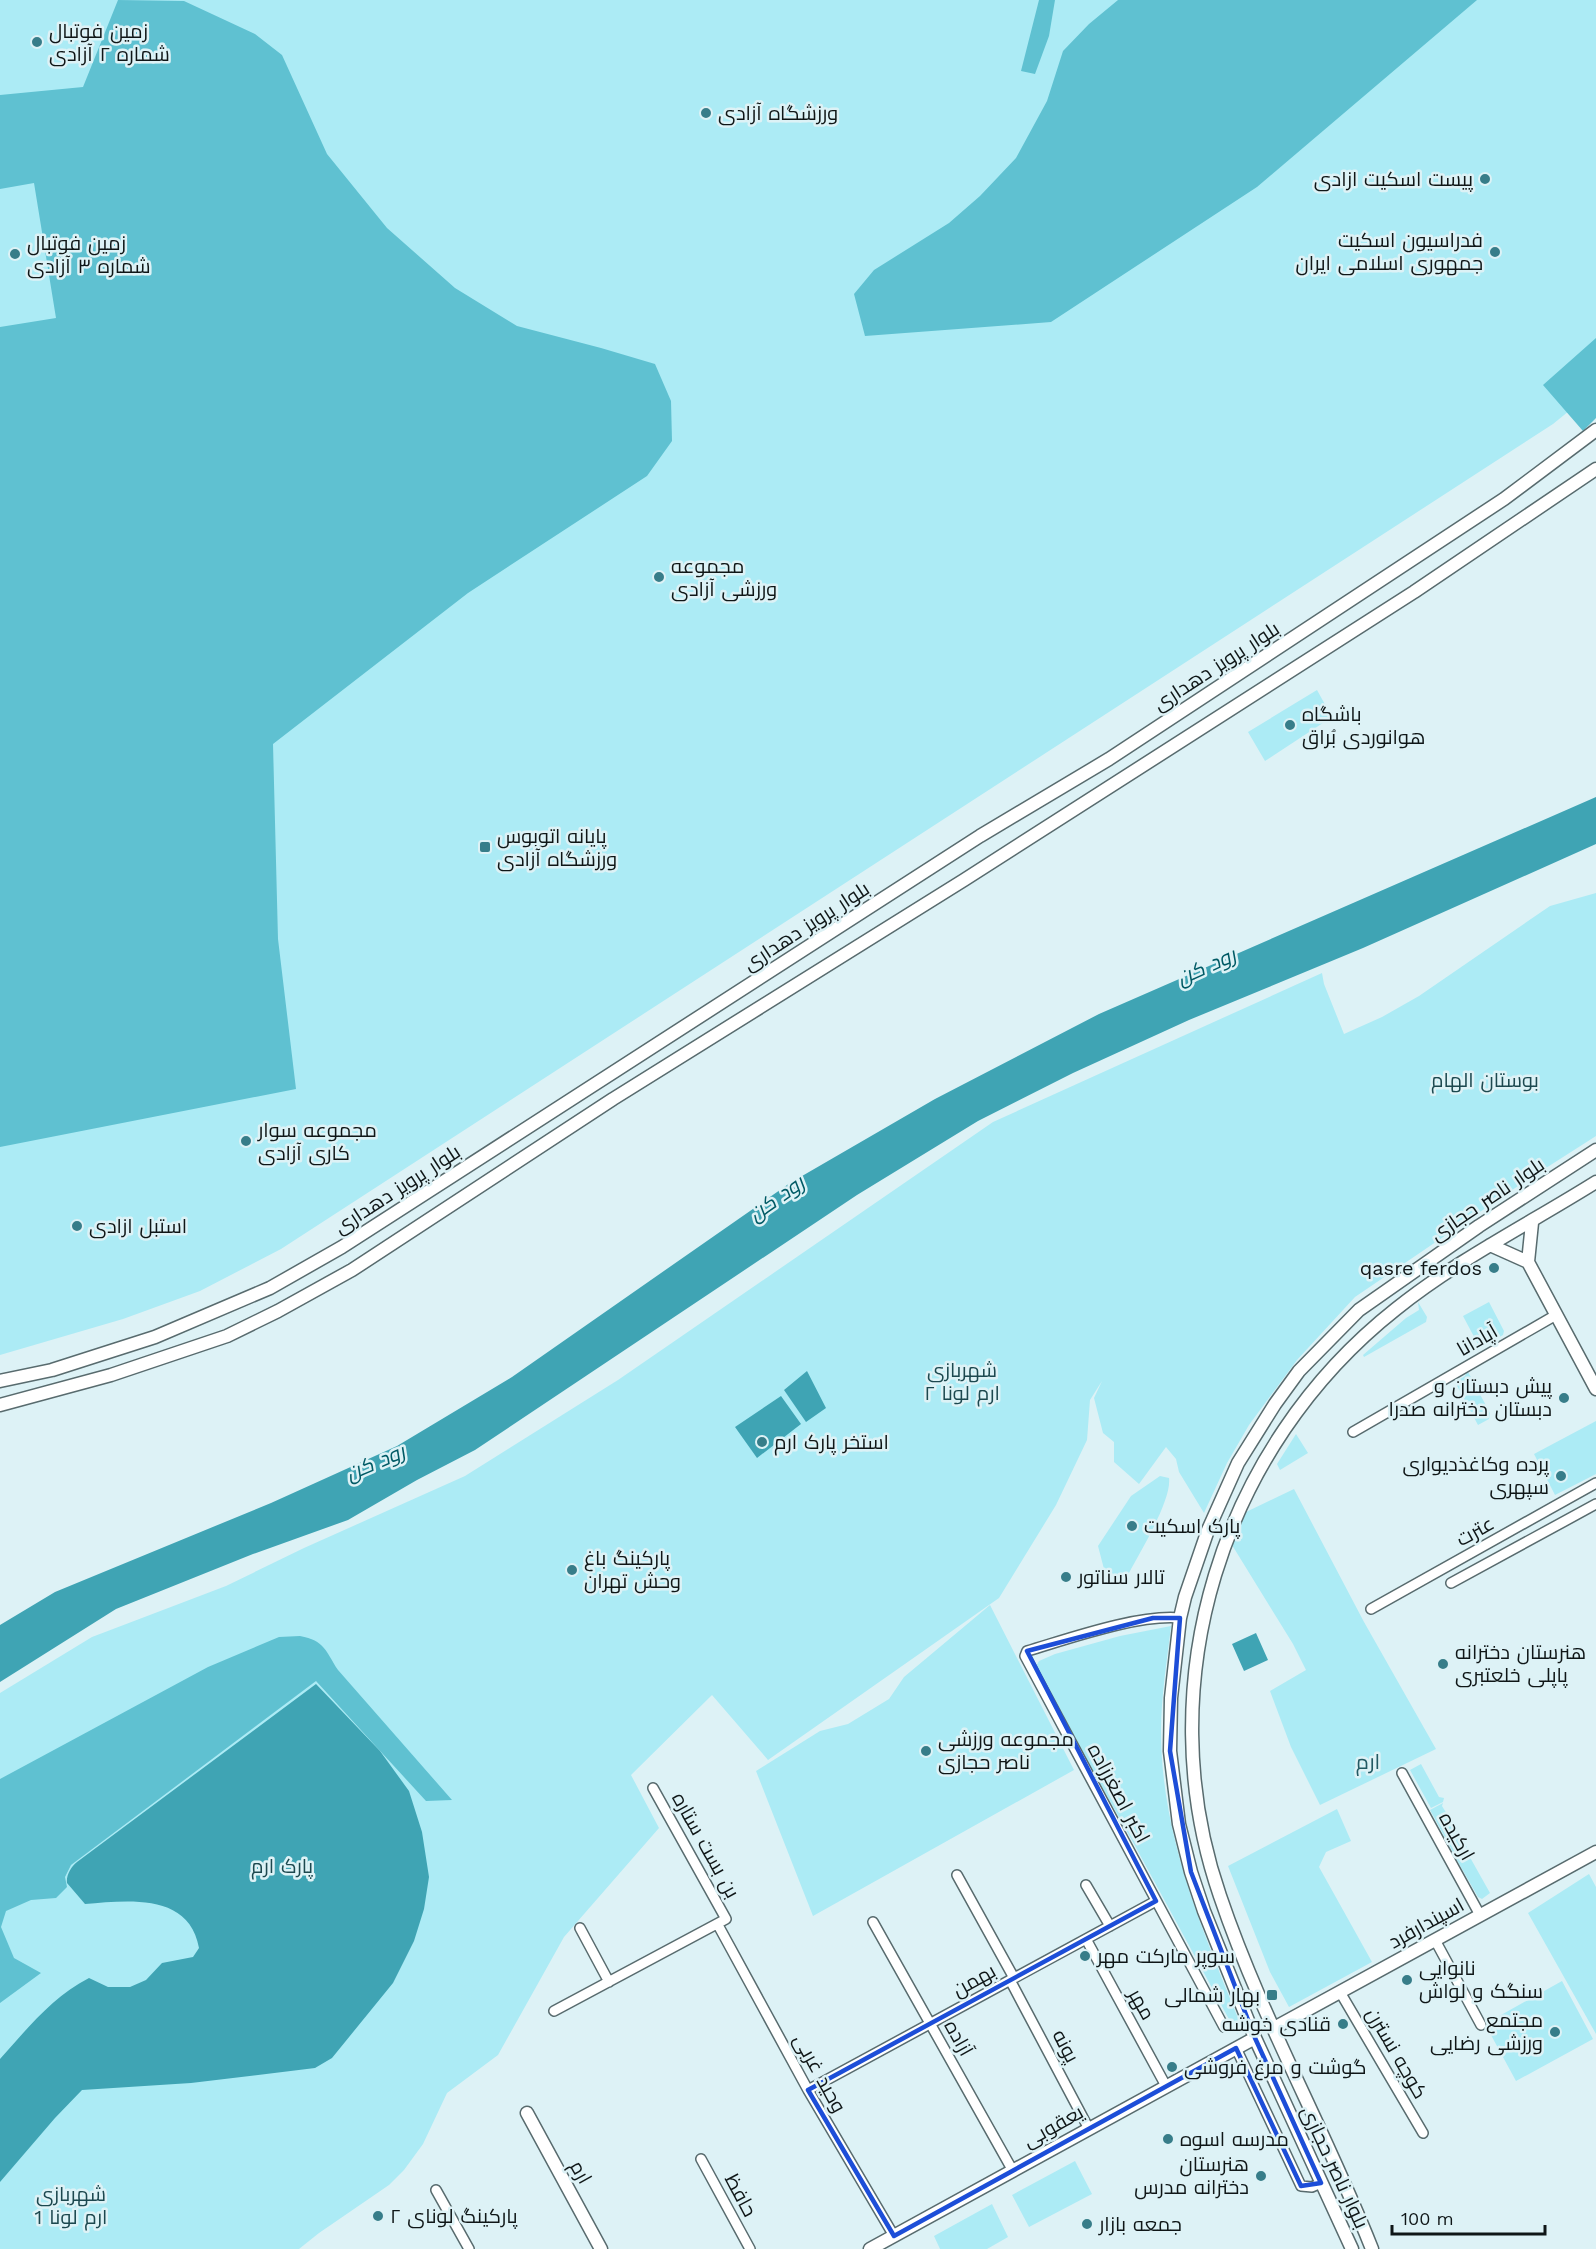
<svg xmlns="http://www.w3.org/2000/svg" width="1596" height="2249" font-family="'Work Sans',Cairo,sans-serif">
<rect width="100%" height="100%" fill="#ddf2f6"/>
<!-- green -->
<path fill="#acebf5" d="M0,0H1596V389L1553,424L281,1249L200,1291L123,1319L0,1355Z
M1317,690L1332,717L1265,761L1248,732Z
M1596,893V1136L1521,1184L1355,1297L1297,1360L1249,1425L1227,1463L1204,1513L1179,1472L1176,1459L1166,1447L1139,1484L1114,1462V1442L1103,1433L1094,1398L1102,1381L1090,1400L1087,1440L1056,1505L999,1598L768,1760L712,1695L631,1775L659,1828L564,1937L498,2055L447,2093L423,2144L404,2170L389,2185L319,2233L299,2249H0V1693L92,1637L226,1586L304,1548L465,1476L618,1380L993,1122L1322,973L1324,984L1344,1034L1382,1017L1419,996L1550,906Z
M1418,1302L1427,1317L1426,1322L1364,1357L1363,1355L1406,1318L1419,1310Z
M1489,1302L1504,1331L1503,1335L1480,1348L1463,1316Z
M1467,1370L1490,1413L1489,1419L1478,1425L1455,1382L1465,1376Z
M1596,1421V1474L1555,1495L1534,1454Z
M1296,1434L1308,1453L1280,1470L1277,1464Z
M1160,1476L1169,1478C1172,1500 1140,1552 1129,1573L1117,1576L1104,1569L1098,1546L1131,1496Z
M1294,1489L1364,1622L1436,1749L1320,1805L1291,1747L1270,1691L1306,1670L1293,1644L1232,1545L1246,1512Z
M990,1605L1074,1770L813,1916L756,1771L820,1731L848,1724L889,1699L904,1677Z
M1171,1626C1167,1661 1161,1696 1161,1731C1161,1837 1204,1934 1243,2030L1237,2034L1134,1844L1035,1668L1039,1661L1055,1654L1120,1636Z
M1421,1764L1439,1797L1444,1798L1443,1802L1431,1808L1410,1770Z
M1443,1803L1442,1806L1467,1847L1454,1854L1430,1810Z
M1337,1809L1351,1841L1326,1852L1319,1867L1372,1962L1289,2007L1270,1972L1228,1866Z
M1467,1848L1469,1850L1467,1852L1490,1893L1482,1899L1478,1897L1454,1855Z
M1589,1874L1596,1887V2034L1528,1913Z
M1562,1981L1593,2039L1516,2081L1485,2024Z
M1075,2161L1092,2194L1029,2227L1012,2195Z
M992,2204L1008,2237L987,2249H940L934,2236Z"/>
<!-- forest -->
<path fill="#5fc1d1" d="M118,0L184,1L255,34L282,55L327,154L387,228L455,288L517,326L601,348L655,364L671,401L672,441L647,476L468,593L273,744L278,939L296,1089L0,1147V327L56,318L34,183L0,189V95L83,87Z
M1039,0H1055L1049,36L1035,74L1021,71Z
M1118,0H1477L1257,187L1051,322L865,336L854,294L874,270L949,223L980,196L1016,158L1047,101L1063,51L1089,24Z
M1596,338V418L1583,431L1543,385Z
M300,1636C325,1641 325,1650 338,1670L452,1800L426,1801L316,1681L71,1865L65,1877L67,1887L56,1898L31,1900L6,1911L1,1927L14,1958L41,1973L0,2003V1779L208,1667L279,1637Z"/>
<!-- water -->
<path fill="#3fa4b4" d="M1596,797V844L1363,948L1189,1020L1073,1073L978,1121L857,1195L475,1450L417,1480L348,1520L253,1554L116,1609L0,1682V1625L55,1592L271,1503L397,1446L512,1377L790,1183L935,1099L1099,1014Z
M807,1371L826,1408L806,1422L784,1390Z
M781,1396L801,1424L757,1458L735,1427Z
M1256,1633L1268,1660L1244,1671L1232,1644Z
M316,1684L380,1751L409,1791L422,1832L429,1877L424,1909L414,1941L393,1983L332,2058L315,2068L191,2083L82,2090L55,2118L0,2182V2059C27,2029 52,1997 89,1978L108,1987H130L146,1980L162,1963L193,1957L199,1948C189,1892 127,1901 85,1904L67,1883C66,1875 71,1867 77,1862Z"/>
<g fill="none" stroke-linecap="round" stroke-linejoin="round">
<defs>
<path id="street" d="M1353,1432L1556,1315
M1451,1583L1596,1504
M1371,1609L1596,1483
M1180,1618C1138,1614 1068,1639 1027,1651L1025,1656L1224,2027
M1402,1773L1480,1915
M957,1875L1014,1978
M1086,1885L1110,1926
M873,1922L1013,2171
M718,1925L808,2090L894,2236
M580,1928L609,1982
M1086,1939L1166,2086
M1435,1940L1481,2025
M1010,1980L1089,2129
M1340,1992L1423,2133
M554,2011L726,1919L653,1788
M1236,2048L1301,2186L1312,2187L1321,2183
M808,2090L1156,1901
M701,2159L750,2249
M436,2190L469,2249"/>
<path id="secondary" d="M1490,1245L1528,1262
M1528,1262L1596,1389
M1528,1262L1532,1223
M0,1381L52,1370L155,1337L270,1288L342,1247L980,836L1109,759L1504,499L1596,430
M0,1405L111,1375L227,1336L278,1311L352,1270L613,1099L964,880L1414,592L1596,469
M1274,2028L1596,1852
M527,2113L601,2249
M870,2249L1255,2038
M1352,2249L1255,2038L1204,1911L1191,1872L1179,1824L1170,1751L1171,1698L1180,1618L1185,1597L1208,1530L1238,1463L1275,1404L1299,1371L1359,1310L1479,1226L1596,1150
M1372,2249C1325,2130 1261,2017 1220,1896C1147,1685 1221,1447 1396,1309C1457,1260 1529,1224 1596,1182"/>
</defs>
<!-- street casing -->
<use href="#street" stroke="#586b6e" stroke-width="12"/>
<!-- secondary casing -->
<use href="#secondary" stroke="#586b6e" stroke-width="15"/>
<!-- street -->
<use href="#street" stroke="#fff" stroke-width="9"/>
<!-- secondary -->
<use href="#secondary" stroke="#fff" stroke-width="12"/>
</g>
<!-- marked area -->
<path fill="none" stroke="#1d4ed8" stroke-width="4.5" stroke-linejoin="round" d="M1153,1618H1180L1170,1751L1191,1872L1255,2038L1321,2183L1301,2186L1236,2048L894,2236L808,2090L1156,1901L1027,1651Z"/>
<!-- markers -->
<g fill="#377d89" stroke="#ddf2f6" stroke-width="2">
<circle cx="37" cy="42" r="6"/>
<circle cx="706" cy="113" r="6"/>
<circle cx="1485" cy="179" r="6"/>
<circle cx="1495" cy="252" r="6"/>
<circle cx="15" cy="254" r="6"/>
<circle cx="659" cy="577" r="6"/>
<circle cx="1290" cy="725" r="6"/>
<rect x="479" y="841" width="12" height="12" rx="3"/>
<circle cx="246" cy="1141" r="6"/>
<circle cx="77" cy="1226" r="6"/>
<circle cx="1494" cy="1268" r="6"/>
<circle cx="1564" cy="1398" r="6"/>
<circle cx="762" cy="1442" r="6"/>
<circle cx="1561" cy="1476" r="6"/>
<circle cx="1132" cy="1526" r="6"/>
<circle cx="572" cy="1570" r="6"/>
<circle cx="1066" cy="1577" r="6"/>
<circle cx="1443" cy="1664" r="6"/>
<circle cx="926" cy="1751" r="6"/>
<circle cx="1085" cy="1956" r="6"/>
<circle cx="1407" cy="1980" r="6"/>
<rect x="1266" y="1989" width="12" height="12" rx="3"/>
<circle cx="1343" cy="2024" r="6"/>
<circle cx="1555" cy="2032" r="6"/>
<circle cx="1172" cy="2067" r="6"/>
<circle cx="1168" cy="2139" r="6"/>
<circle cx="1261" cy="2176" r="6"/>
<circle cx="378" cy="2216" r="6"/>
<circle cx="1087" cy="2224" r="6"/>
</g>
<g text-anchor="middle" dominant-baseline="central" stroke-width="5" stroke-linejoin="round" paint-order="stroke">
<!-- poi labels -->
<g font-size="20" fill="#0f1617" stroke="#ddf2f6" text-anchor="start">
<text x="49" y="31">زمین فوتبال<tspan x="49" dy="23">شماره ۲ آزادی</tspan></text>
<text x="718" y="113">ورزشگاه آزادی</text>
<text x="1473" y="179" text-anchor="end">پیست اسکیت ازادی</text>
<text x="1483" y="240" text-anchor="end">فدراسیون اسکیت<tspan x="1483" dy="23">جمهوری اسلامی ایران</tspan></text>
<text x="27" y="243">زمین فوتبال<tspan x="27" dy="23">شماره ۳ آزادی</tspan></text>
<text x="671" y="566">مجموعه<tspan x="671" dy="23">ورزشی آزادی</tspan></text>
<text x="1302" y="714">باشگاه<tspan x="1302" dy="23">هوانوردی بُراق</tspan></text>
<text x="497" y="836">پایانه اتوبوس<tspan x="497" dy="23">ورزشگاه آزادی</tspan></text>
<text x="258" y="1130">مجموعه سوار<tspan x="258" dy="23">کاری آزادی</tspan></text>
<text x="89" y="1226">استبل ازادی</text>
<text x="1482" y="1268" text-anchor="end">qasre ferdos</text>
<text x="1552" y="1386" text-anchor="end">پیش دبستان و<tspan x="1552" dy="23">دبستان دخترانه صدرا</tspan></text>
<text x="774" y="1442">استخر پارک ارم</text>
<text x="1549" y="1464" text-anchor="end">پرده وکاغذدیواری<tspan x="1549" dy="23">سپهری</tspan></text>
<text x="1144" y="1526">پارک اسکیت</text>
<text x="584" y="1558">پارکینگ باغ<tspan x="584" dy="23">وحش تهران</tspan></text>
<text x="1078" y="1577">تالار سناتور</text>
<text x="1455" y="1652">هنرستان دخترانه<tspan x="1455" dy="23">پاپلی خلعتبری</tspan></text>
<text x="938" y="1739">مجموعه ورزشی<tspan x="938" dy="23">ناصر حجازی</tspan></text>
<text x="1097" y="1956">سوپر مارکت مهر</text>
<text x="1419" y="1968">نانوایی<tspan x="1419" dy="23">سنگک و لواش</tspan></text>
<text x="1260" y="1995" text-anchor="end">بهار شمالی</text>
<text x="1543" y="2020" text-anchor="end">مجتمع<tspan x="1543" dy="23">ورزشی رضایی</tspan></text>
<text x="1331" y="2024" text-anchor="end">قنادی خوشه</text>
<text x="1184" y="2067">گوشت و مرغ فروشی</text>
<text x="1180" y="2139">مدرسه اسوه</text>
<text x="1249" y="2164" text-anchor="end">هنرستان<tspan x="1249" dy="23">دخترانه مدرس</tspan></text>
<text x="390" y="2216">پارکینگ لونای ۲</text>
<text x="1099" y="2224">جمعه‌ بازار</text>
</g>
<!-- street labels -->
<g font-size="20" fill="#0f1617" stroke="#ddf2f6">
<text transform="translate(1216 666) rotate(-33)">بلوار پرویز دهداری</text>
<text transform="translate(806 926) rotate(-33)">بلوار پرویز دهداری</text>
<text transform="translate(397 1189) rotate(-33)">بلوار پرویز دهداری</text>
<text transform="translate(1487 1199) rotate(-34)">بلوار ناصر حجازی</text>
<text transform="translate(1477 1340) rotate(-30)">آپادانا</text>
<text transform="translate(1475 1531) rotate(-29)">عترت</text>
<text transform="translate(1119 1793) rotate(62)">اکبر اصغرزاده</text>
<text transform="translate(1457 1836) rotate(61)">ارکیده</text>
<text transform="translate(706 1845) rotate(61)">بن بست ستاره</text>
<text transform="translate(1426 1923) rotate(-29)">اسپندارفرد</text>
<text transform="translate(974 1980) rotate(-29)">بهمن</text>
<text transform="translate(1142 2004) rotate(61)">مهر</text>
<text transform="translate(959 2038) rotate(61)">آزاده</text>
<text transform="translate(1066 2046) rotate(62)">پونه</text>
<text transform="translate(1397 2053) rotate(60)">کوچه نسترن</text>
<text transform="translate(820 2073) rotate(61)">وحید غربی</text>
<text transform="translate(1053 2126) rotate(-29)">یعقوبی</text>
<text transform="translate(1335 2167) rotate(65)">بلوار ناصر حجازی</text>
<text transform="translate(581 2172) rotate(61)">ارم</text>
<text transform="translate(741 2195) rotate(62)">حافظ</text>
</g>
<!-- park labels -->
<g font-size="20" fill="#1c484f" stroke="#ddf2f6">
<text x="1485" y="1080">بوستان الهام</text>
<text x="962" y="1370">شهربازی<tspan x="962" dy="23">ارم لونا ۲</tspan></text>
<text x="282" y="1866">پارک ارم</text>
<text x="71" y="2194">شهربازی<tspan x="71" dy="23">ارم لونا 1</tspan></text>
</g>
<!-- water labels -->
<g font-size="21" font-style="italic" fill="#005a65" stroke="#ddf2f6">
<text transform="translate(1206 966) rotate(-24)">رود کن</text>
<text transform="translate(776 1198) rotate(-35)">رود کن</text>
<text transform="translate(375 1462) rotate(-23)">رود کن</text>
</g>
<!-- neighbourhood labels -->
<g font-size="21" fill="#225a64" stroke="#ddf2f6">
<text x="1368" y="1761">ارم</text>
</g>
</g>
<!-- scale -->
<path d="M1392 2225v9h153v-9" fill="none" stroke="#0f1617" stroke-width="3"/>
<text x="1401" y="2225" font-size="18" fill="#0f1617" stroke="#ddf2f6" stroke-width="4.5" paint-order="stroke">100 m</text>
</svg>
